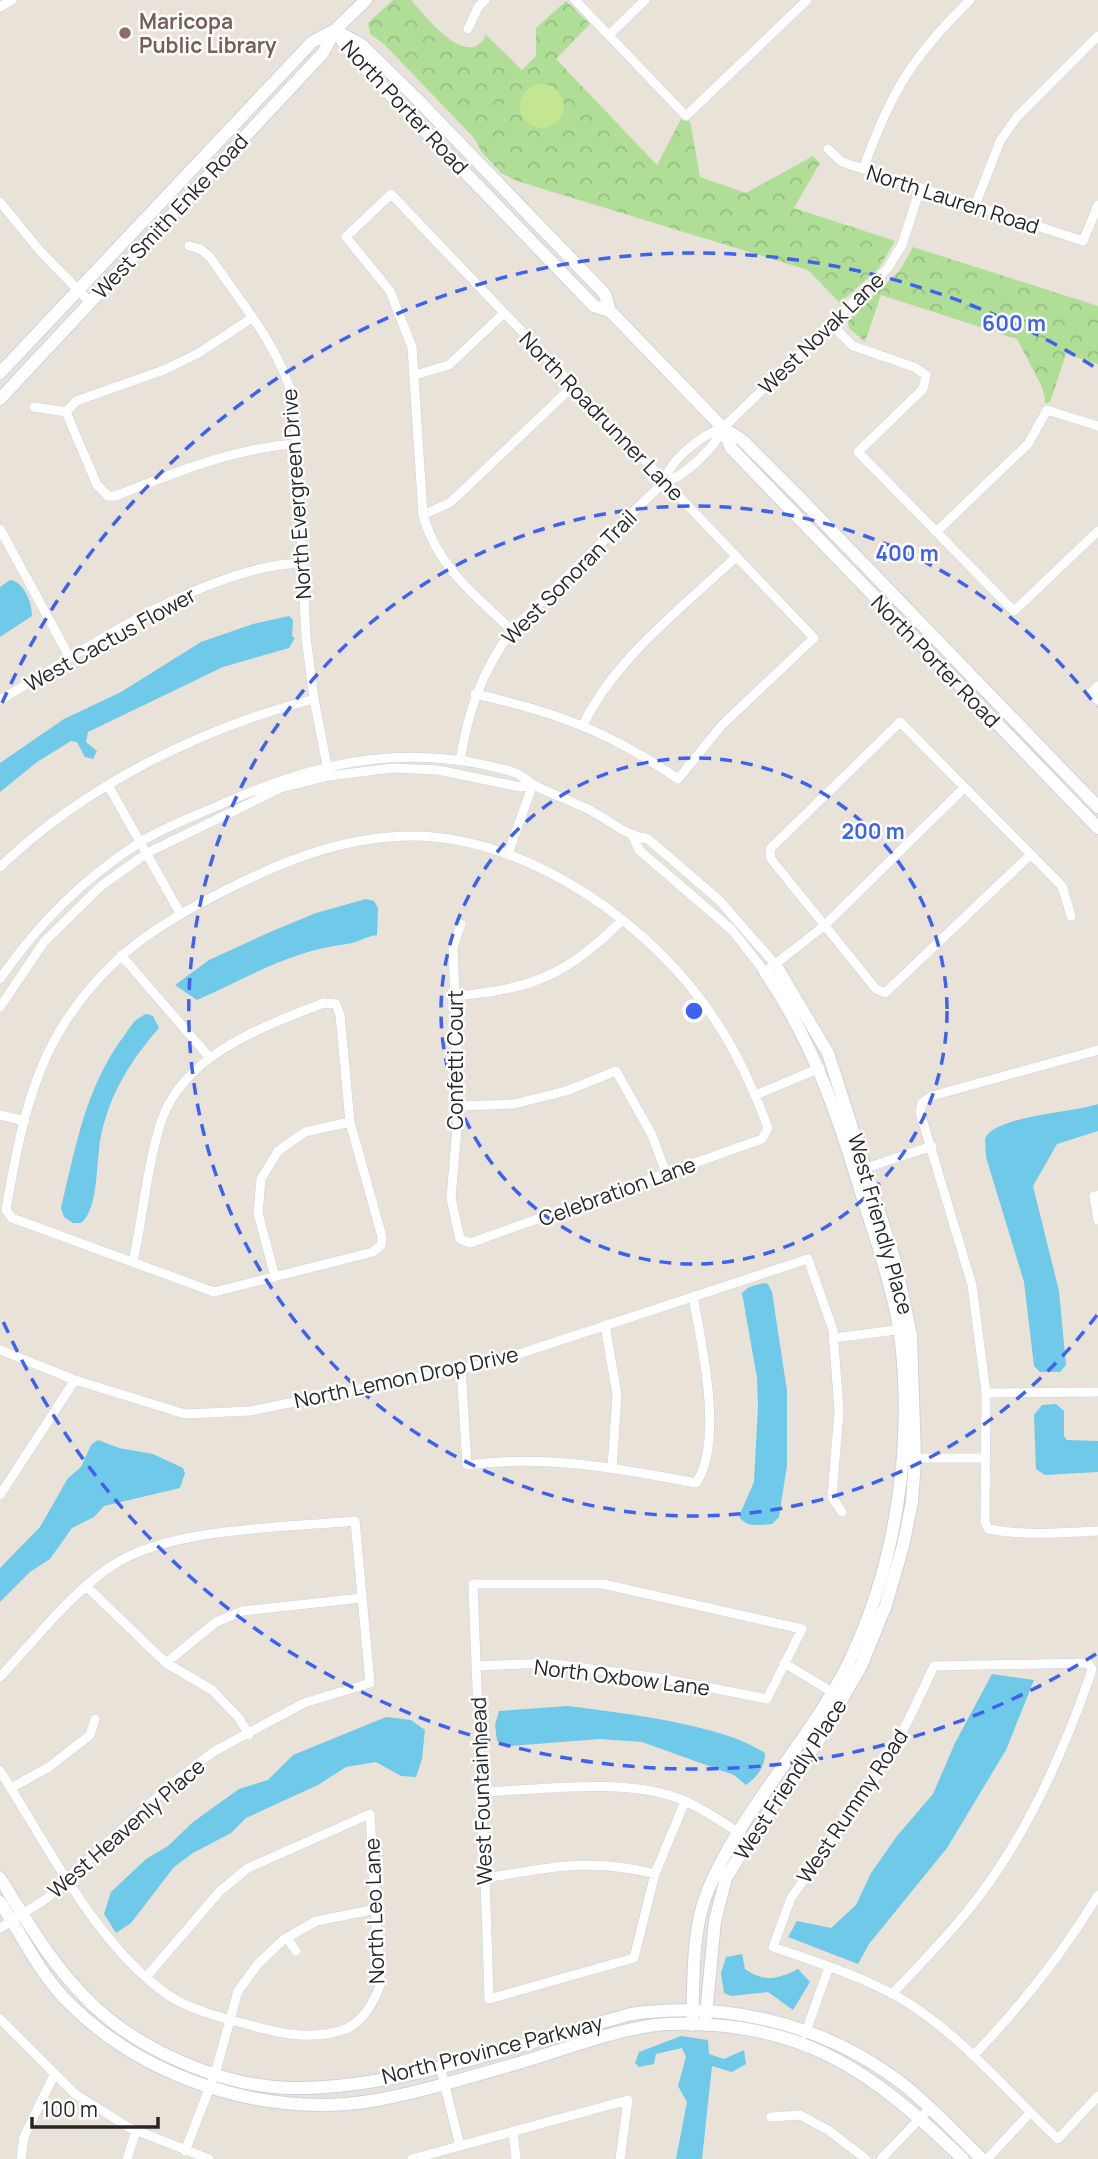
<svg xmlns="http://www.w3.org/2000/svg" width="1098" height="2159" font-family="Manrope,sans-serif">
<defs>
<pattern id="park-crowns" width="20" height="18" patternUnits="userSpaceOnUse" patternTransform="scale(1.75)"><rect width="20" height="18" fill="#b0de96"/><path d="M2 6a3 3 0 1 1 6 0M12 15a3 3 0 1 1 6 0" fill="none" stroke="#97be81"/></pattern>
</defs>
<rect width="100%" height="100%" fill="#e9e2d8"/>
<!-- park -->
<path fill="url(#park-crowns)" d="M393,0H411C426,16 451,51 475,47L484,40L485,34L522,70L536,56V28L566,1L590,24L556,59L657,165L681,119L690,121L700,177L746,193L813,156L820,163L794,208L895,241L879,268L840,303L808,270L517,181L501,173L481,151L475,139L384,44L370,34L368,23Z
M913,247L1098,306V364L1066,354L1050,402L1046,403L1042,387L1017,339L881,295L865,342L849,328L848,320L900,270Z"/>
<!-- pitch -->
<path fill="#c4e692" d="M520 106a22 22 0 1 1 44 0a22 22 0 1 1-44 0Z"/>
<!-- water -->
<path fill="#6ecae8" d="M10,580C24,582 32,602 32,616L0,637V587Z
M289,616L293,620L292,636L295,638L289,648L223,667L88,732L86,742L97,751L93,759L85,757L77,742L71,741L37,762L0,792V763L64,719L121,692L201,642L253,624Z
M366,899L374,901L378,908L377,935C366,936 357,943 347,944C289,951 250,977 197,1000L175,985L209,960L270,932L316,913Z
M147,1014L153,1016L159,1028C131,1060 110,1093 101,1136C96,1158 99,1210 81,1223H73L64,1217L61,1208C75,1150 85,1090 121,1040C130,1029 132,1019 147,1014Z
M1098,1104V1131L1057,1144L1033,1186L1059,1291L1066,1365L1060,1372H1040L1034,1366L1024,1282L986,1157L985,1139C992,1116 1077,1112 1098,1104Z
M764,1283L768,1284L772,1292L787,1391V1465L779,1517L772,1524C760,1525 745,1528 739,1516L754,1482L758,1406L757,1378L742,1293L749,1287Z
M1056,1404L1064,1411V1436L1067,1440L1098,1441V1472L1045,1475L1036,1469L1034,1415L1042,1405Z
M98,1440L119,1448L153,1454L183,1468L185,1473L180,1488L104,1506L94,1517L72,1528L50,1559L30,1572L0,1602V1568L40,1527L68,1478L81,1467L91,1445Z
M992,1674L1034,1680L1006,1750L947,1848L869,1944L858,1964L788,1937L797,1921L831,1928L856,1905L871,1873L897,1836L933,1794L955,1743Z
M568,1706C621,1713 722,1724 765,1753C765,1767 757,1777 746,1785L734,1775L642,1742L600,1739L510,1746L497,1741L495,1725L499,1711Z
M386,1717L411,1720L425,1730L422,1759L416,1777L401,1776L376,1762L346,1767L318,1785L246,1818L231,1833L193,1853L174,1867L131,1923L116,1933L104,1914L111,1892L146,1859L168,1846L193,1822L239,1789L268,1780L293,1755Z
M742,1954L745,1969C764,1983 778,1979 798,1969L810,1982L793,2010L768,1992L731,1996L724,1993L721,1973L726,1957Z
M681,2036L708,2040L709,2054L724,2059L744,2050L746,2064L732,2072L712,2066L702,2159H676L687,2102L678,2086L686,2057L682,2048L656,2054L654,2064L639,2067L635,2063L639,2052Z"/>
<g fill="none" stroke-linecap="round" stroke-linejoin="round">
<defs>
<path id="street" d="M575,0L686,116L807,0
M0,7L12,0
M468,29L478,7L485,0
M609,35L645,0
M828,149L842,162L1083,241L1098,205
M863,169C891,92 911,58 970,0
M0,202L40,251L89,301
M975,206L1000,141L1017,117L1098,36
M189,246L200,249L210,257C242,304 280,347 294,402L306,637L314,699L328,771
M831,324L853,346L914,367L926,375L923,389L858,452L1014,611L1098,531
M415,375L449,365L504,313
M34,407L66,412
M66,412L97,485L108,496H115C173,473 234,448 296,444
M66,412L76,401L164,370L197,354L252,318
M665,481C669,460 703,434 723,428
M423,515L451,502L574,385
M0,529L70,658
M936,532L1028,444L1047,410L1098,426
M1098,686L1091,693L1098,700
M475,694C554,711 612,733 678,779L722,725L814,638L391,194L346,237L390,291L412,347L423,515C437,566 475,596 512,630
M0,700C83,651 205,566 302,563
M583,725C616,657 681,609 736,557
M460,761C468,711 482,671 512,630L665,481C684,478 716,446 723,428L887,269L902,245L920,189
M108,785L180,913
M633,837L639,850L732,930L765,972L824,926L964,788
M508,854L533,784
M1029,856L885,993L876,989L771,859L770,849L900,722L1062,886L1071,916
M0,867C84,786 201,728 314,699
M121,955L210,1058
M0,979C37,925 83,879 139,843C162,828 190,818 215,807C310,764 399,742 502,769C520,773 520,776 534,785C554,796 577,802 597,814C614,824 628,836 648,839L719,900L775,964
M455,996C531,989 567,976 621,921
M0,1007L44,942L101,886L147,853L281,788L329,776L392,768L438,770L520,787L533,784
M1098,1050L932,1096L922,1103L920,1112L972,1285L986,1393L985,1522L988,1529C1025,1536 1061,1533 1098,1531
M756,1095L820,1068
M459,1106L514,1104L566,1091L616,1071L652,1135L666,1173
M0,1115L25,1121
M860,1170L932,1146
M1098,1195L1094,1196L1098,1220
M133,1262C143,1216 147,1164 162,1119C186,1053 265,1026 324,1003L336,1004L340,1015L350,1122L382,1237L381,1245L373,1252L214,1292L12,1218L6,1210C16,1150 29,1080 62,1027C105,958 157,924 228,889C287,859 349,835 417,836C532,839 654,926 715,1020C738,1054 754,1090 768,1128L762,1139L470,1243L460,1239L451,1198L459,1106L453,947L461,924
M275,1277L258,1213L261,1179L278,1151L305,1132L350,1122
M605,1325L617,1395L612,1468
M834,1338L904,1329
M0,1350L75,1380L185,1414L250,1411L494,1362L808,1259L833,1330L839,1411L832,1497L842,1512
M461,1368L467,1465C544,1454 621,1469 696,1483C724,1442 702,1345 693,1297
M986,1393L1098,1392
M910,1458H986
M0,1495L75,1380
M86,1586L166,1663L212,1690L239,1718L249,1735
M166,1663L216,1622L243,1611L362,1598
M784,1663L837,1695
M476,1666L547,1663L666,1679L767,1699L802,1629L603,1584H473C478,1722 485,1860 489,1999L634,1958L655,1874L685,1801
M0,1677C35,1640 68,1596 110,1567C167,1527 284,1528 355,1521L370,1683L304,1703L213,1752L169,1786L46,1899L0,1928
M0,1771C47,1844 96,1945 168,1995C189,2009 219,2017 242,2023C261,2028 280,2034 299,2035C343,2037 365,2027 380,1985L370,1814L248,1868L220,1891L147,1976
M11,1788L49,1767L90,1735L95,1719
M481,1792C541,1790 623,1777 680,1799C702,1807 721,1822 741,1834
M485,1878C549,1868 590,1857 655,1874
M287,1938L296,1951
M892,1994C917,1968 942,1942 965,1914C1022,1846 1061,1759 1090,1676L1092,1669L1088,1663L934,1666L909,1719L878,1774L791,1898L773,1947C813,1961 855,1974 893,1994C957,2029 1005,2090 1058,2139L1098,2096
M0,2019L75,2094L130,2128L209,2159
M805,2034L829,1967
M973,2056C1020,2007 1063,1953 1098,1895
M440,2066L460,2146
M771,2117L800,2115L828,2130L866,2159
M513,2131L516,2159
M185,2151L215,2074L238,1991L258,1964L283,1940L316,1921L377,1909
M21,2159L24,2137L54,2075
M127,2159L136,2131
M412,2159L628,2100L620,2159
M881,2159L929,2109
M987,2159L1030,2113"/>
<path id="secondary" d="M335,30L352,55L594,306L610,311L723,428L741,439L801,499L1098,807
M338,32L362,45L419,101L605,294L610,311
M0,373L312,42L335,30L366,0
M0,399L323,53L335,30
M723,429L731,448L1098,828
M0,1878C30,1927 60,1978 105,2016C152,2055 228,2087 290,2088C395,2090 528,2042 631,2014C726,2001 822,2023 900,2082C929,2104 955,2133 982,2159
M0,1902C21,1934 38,1970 64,1998C140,2077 262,2118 371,2101C419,2093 468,2077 515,2064C558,2052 626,2025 669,2024C803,2021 871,2070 963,2159
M692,2025C694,1982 691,1931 708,1890C743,1806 812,1740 851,1658C896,1563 913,1447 901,1342C895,1291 875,1238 860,1189C837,1112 811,1039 765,972
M705,2025L715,1921L726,1878L750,1839L822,1735L862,1664L886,1605L903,1546L912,1502L915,1459L911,1335L895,1261L828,1053L775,964"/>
</defs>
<!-- street casing -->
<use href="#street" stroke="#ced2e0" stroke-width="10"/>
<!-- secondary casing -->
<use href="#secondary" stroke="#ced2e0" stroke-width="14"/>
<!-- street -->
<use href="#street" stroke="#fff" stroke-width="9"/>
<!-- secondary -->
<use href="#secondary" stroke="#fff" stroke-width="12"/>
</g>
<!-- distance rings -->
<g fill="none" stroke="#3d62f2" stroke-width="3.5" stroke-dasharray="12 9">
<circle cx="694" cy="1011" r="253"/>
<path d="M1097 1315A505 505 0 1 1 1097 707"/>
<path d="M1096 1654A758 758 0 0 1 2 1319M2 703A758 758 0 0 1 1096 368"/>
</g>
<!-- markers -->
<circle fill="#8d6e63" stroke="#fff" stroke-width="2.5" cx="125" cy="33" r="7"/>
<g text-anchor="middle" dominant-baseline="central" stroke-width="5" stroke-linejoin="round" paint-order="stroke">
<!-- education labels -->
<g font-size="21" font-weight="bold" fill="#785e54" stroke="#fff" text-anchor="start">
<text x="139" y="21">Maricopa<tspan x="139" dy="24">Public Library</tspan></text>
</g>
<!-- street labels -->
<g font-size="21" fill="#272727" stroke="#fff">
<text transform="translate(405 107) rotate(47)">North Porter Road</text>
<text transform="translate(953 199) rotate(18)">North Lauren Road</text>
<text transform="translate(170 216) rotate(-47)">West Smith Enke Road</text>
<text transform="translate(821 333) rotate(-44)">West Novak Lane</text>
<text transform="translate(602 416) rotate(46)">North Roadrunner Lane</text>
<text transform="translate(296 494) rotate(-94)">North Evergreen Drive</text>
<text transform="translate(569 577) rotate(-45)">West Sonoran Trail</text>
<text transform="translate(110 639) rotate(-29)">West Cactus Flower</text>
<text transform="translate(936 661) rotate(46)">North Porter Road</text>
<text transform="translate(455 1060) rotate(-90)">Confetti Court</text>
<text transform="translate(617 1191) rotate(-20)">Celebration Lane</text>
<text transform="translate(881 1224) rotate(74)">West Friendly Place</text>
<text transform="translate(406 1377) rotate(-12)">North Lemon Drop Drive</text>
<text transform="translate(622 1677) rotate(7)">North Oxbow Lane</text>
<text transform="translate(790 1779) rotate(-57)">West Friendly Place</text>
<text transform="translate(481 1791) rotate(-92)">West Fountainhead</text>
<text transform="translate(852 1806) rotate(-56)">West Rummy Road</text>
<text transform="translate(126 1828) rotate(-41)">West Heavenly Place</text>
<text transform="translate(374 1911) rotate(-92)">North Leo Lane</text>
<text transform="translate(492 2049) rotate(-14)">North Province Parkway</text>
</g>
</g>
<circle cx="694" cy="1011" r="10" fill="#3d62f2" stroke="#fff" stroke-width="3.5"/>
<g font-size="21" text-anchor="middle" font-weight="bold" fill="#3d62f2" stroke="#fff" stroke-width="5" stroke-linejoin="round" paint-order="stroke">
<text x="1014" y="331">600 m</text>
<text x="907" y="561">400 m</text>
<text x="873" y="839">200 m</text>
</g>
<!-- scale -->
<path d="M32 2117v10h126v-10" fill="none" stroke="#272727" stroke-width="3.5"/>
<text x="42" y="2117" font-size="21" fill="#272727" stroke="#ffffff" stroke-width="5" paint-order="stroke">100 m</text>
</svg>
